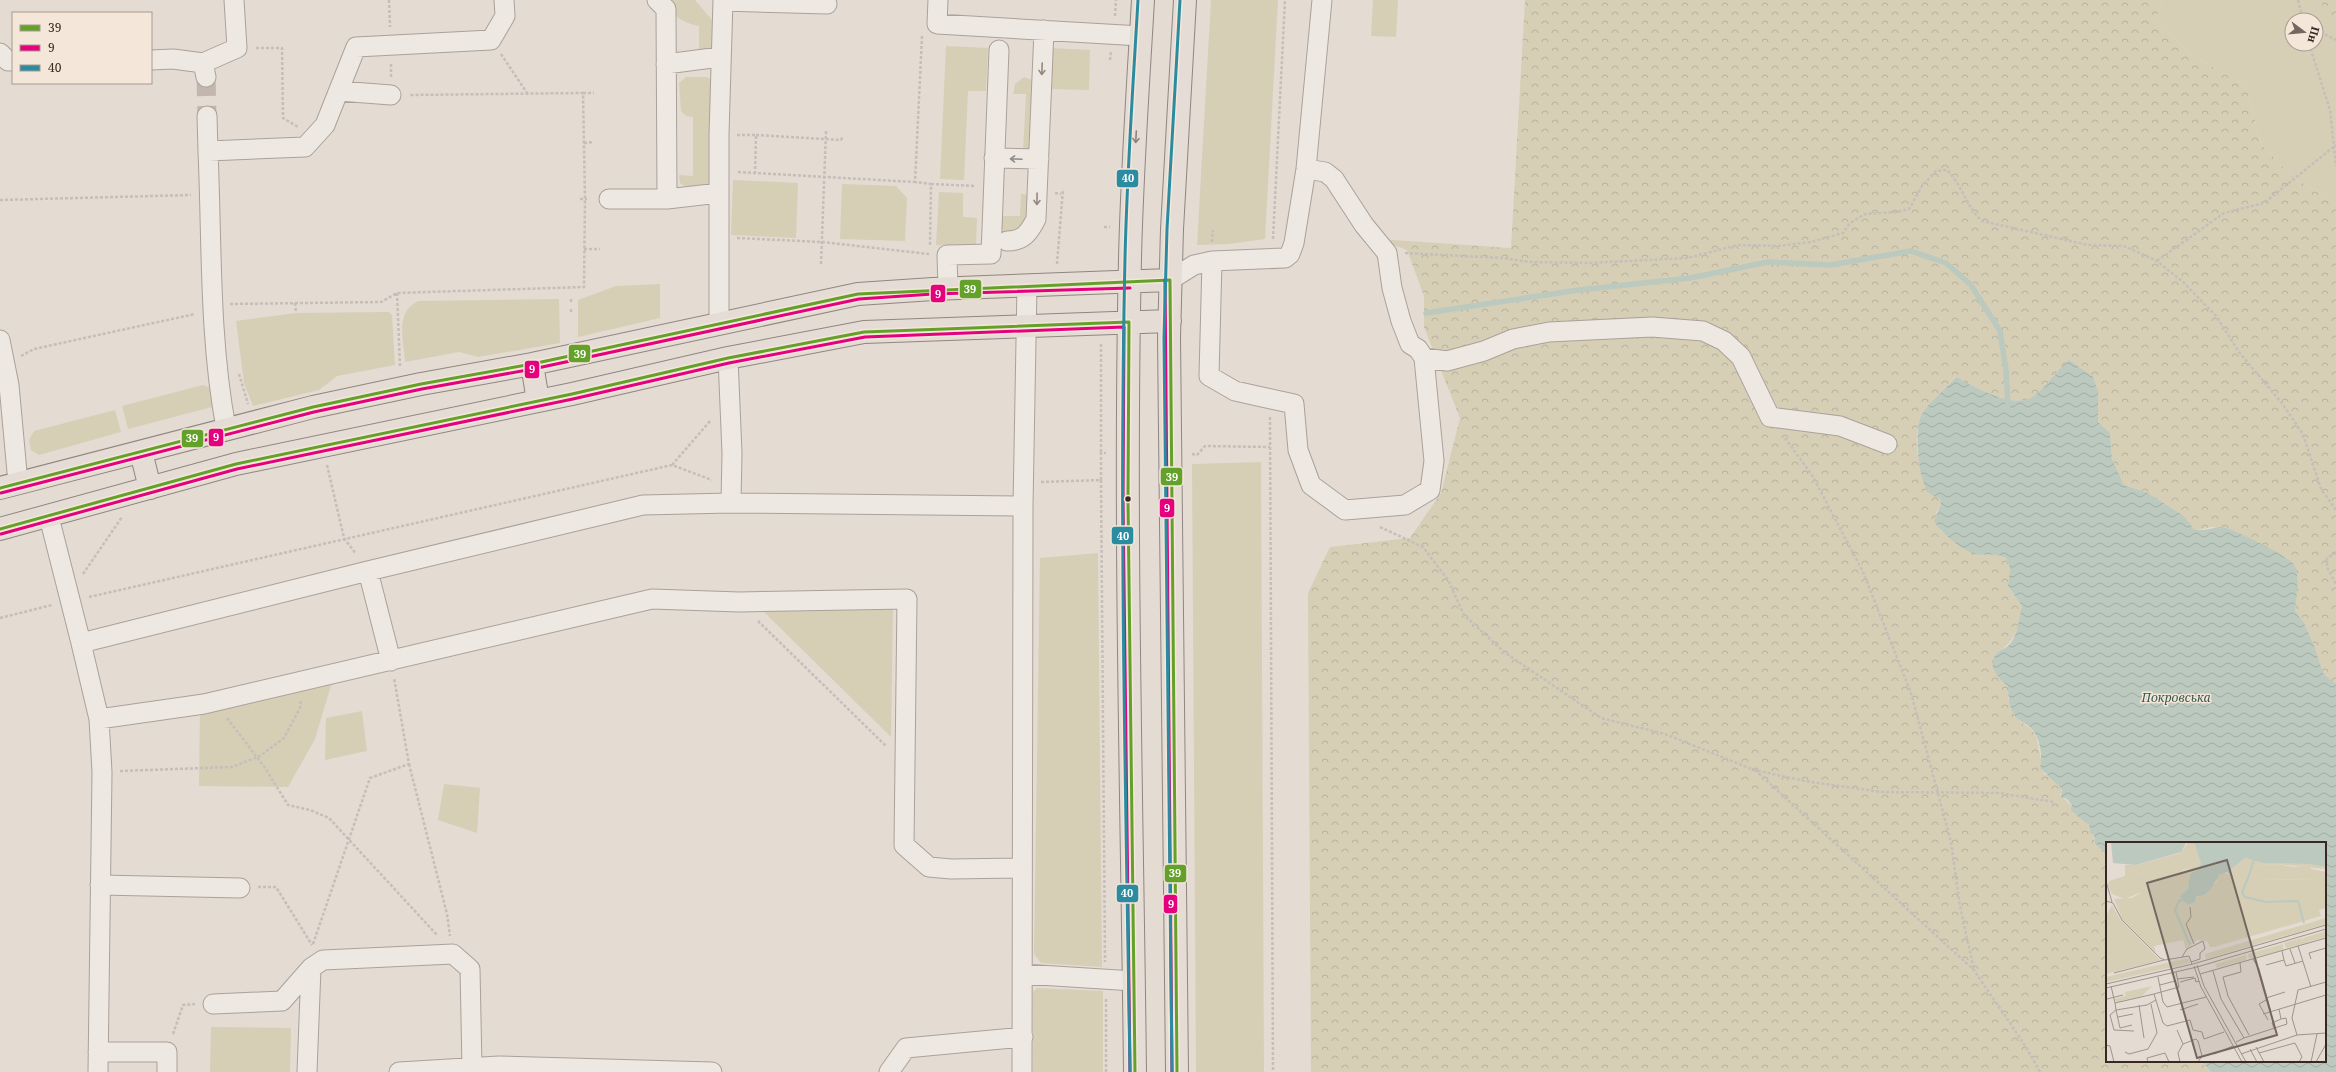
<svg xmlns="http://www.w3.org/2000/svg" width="2336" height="1072" font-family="'Noto Serif',serif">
<defs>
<pattern id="forest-crowns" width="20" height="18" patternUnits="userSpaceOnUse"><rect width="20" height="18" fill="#d6cfb6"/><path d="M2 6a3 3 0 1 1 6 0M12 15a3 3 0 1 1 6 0" fill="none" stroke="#b8b29c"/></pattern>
<pattern id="water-waves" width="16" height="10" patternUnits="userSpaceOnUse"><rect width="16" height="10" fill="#bbc9be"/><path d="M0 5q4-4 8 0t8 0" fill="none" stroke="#a2ada3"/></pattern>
</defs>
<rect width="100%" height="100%" fill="#e4dbd2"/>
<!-- green -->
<path fill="#d6cfb6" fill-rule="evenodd" d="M664,0H695L717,26L716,50L699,54V26C680,22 675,17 664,0Z
M1211,0H1278L1265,239L1229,244L1197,245Z
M1373,0H1398L1396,37L1371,36Z
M2163,0H2336V203L2294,178L2261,144L2246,86L2188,53L2156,18ZM2292,20H2316V44H2292Z
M946,46L988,48L986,91H968L964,180L940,179Z
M1050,48L1090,50L1089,90L1049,89Z
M686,77H706L711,79L712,178L708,186L689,189L680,183L679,175L693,176V117L686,116L681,111L679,83Z
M1024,77L1035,81L1034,154H1023L1026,94H1013L1015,84Z
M733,180L798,183L796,238L731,235Z
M842,184L896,186L907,198L905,241L840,239Z
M939,192L963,193V217L977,218L976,246L936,245Z
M1021,194L1032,195L1031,216L1014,233L1004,231L1000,227V219L1004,216H1020Z
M660,284V318L578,337V300L616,286Z
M559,299L560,343L478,357L459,352L405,362C404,341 394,311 419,301Z
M389,312L392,315L395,365L337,376L319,390L253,406L244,383L236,321L296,313Z
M203,385L213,389L216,406L128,429L122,406Z
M115,410L121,432L39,455L31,450L29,440L34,431Z
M1261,462L1264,1072H1196L1192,464Z
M1098,553L1102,967L1041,963L1034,954L1040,558Z
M893,607L891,737L763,611Z
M333,679L315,739L288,787L199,786L200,711Z
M362,711L367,751L325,760L326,718Z
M444,784L480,788L477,833L438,820Z
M1037,988L1103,991V1072H1033V992Z
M211,1027L291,1028L290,1072H210Z"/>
<!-- forest -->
<path fill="url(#forest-crowns)" d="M1525,0H2163L2156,18L2188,53L2246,86L2261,144L2294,178L2336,203V684L2323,673L2304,623L2295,611L2297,577C2270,552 2252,534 2214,527C2207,526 2201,532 2194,529L2184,516L2146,492L2124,485L2112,459L2110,433L2098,422V411L2069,360C2056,370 2048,386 2035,396C2016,411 1973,386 1955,377C1947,388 1925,405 1921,416C1911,441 1920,472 1930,494L1940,499L1941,504L1936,513L1941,531L1977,555L1998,554L2006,558L2010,568L2008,586L2022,606C2017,630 2018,638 1997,653L2008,686V699L2021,722L2030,728L2036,735L2044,774L2050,776L2062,789L2060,795L2072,806L2082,821L2089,824L2090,833L2094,835V840L2107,855V1061H2200L2211,1072H1311L1308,593L1330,547L1410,538L1441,493L1460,418L1424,327V296L1407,250L1378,239L1511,248Z
M2320,0H2336V23L2330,22Z"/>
<!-- water -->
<path fill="url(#water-waves)" d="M2069,360L2093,377L2098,392V422L2110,433L2112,459L2124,485L2146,492L2184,516L2194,529C2203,533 2213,526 2223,527C2234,529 2292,558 2295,566C2300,579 2296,597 2295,611L2304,623L2314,646L2323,673L2336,684V1072H2211L2201,1061H2325V843H2107V855L2095,843L2094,835L2090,833L2089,824C2080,821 2078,814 2071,811L2072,805L2067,799L2061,797L2062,789L2040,768C2043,756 2040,736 2030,727C2025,723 2019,721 2015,716C2009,706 2008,697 2008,686C1998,678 1986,666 1997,653C2001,649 2007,648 2010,644C2018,635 2019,617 2022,606L2008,586L2010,568L2006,558C1996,553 1989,555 1979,555C1966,554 1940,532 1934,521L1941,504L1940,499C1936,497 1932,496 1929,493C1918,480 1914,432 1921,416C1927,403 1946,389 1956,377C1973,386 2015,411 2034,396C2048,386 2056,370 2069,360Z"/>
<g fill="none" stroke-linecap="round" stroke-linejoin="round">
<!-- stream -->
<path stroke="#bbc9be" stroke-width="5.5" d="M1426,313L1579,290L1690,278L1768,262L1830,265L1911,251L1946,263L1971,285L2000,331L2006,370L2008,405"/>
<!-- minor-tunnel -->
<path stroke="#c2b7af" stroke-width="19" stroke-dasharray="19 10" stroke-linecap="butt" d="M206,77L207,116"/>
<defs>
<path id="minor" d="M657,0L666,9L667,199
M938,0L937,24L1141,36
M723,1L827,4
M0,53L8,61H13
M151,60L173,59L203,63L206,77
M203,63L237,48L234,0
M666,64L720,57
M339,91L391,95
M207,116L208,151
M994,158L1039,159
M609,199H667L719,193
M1007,241C1023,241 1029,233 1036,219L1044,30
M1212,261L1209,376L1235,391L1294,404L1298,450L1311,485L1345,510L1405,505L1430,490L1434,461L1424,358L1418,349L1410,344L1401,321L1392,288L1387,253L1364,225L1334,179L1325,172L1306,169
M1170,280L1194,265L1212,261L1285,258L1290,254L1294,243L1306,169L1322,0
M948,288L947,255L991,254L999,50
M719,324V135L723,0
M0,340L9,385L18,483
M728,358L732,453L731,503
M1424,358L1447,361L1484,351L1513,339L1549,332L1652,327L1703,331L1724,341L1741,357L1770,417L1840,426L1887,444
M226,428C209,338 212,243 208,151L305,147L325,125L356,47L491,40L505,16L504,0
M49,517L81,643L368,571L643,505L731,503L1023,506
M368,571L391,661
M81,643L99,719L102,772L98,1072
M99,719L204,704L652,599L739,602L907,599L904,845L929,867L951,869L1022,868
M100,885L240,888
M1023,974L1134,981
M213,1004L282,1001L311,968L323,960L453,954L470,969L472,1068
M98,1052H167V1072
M307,1072L311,968
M399,1072L499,1066L712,1072
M889,1072L906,1048L1023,1037
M1022,1072L1023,506L1027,285"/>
<path id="major" d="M532,364L538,401
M141,452L150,488
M0,488L313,407L421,384L532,364L858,294L933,289L1170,280
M0,529L236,464L572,394L728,358L864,332L1170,321
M1135,1072C1132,801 1124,529 1130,258C1132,172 1138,86 1143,0
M1177,1072L1169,338L1172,229L1185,0"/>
</defs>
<!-- minor casing -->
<use href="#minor" stroke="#aaa19a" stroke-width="21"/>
<!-- major casing -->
<use href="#major" stroke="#908681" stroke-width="24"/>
<!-- path -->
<path stroke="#c5beb9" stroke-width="2.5" stroke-dasharray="3 2" stroke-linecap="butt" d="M389,0L390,27
M2298,0L2303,20
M1115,16L1116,0
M2316,30L2336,40
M922,36L915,182L931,184L930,245
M2309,44L2330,110L2336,166
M256,48H282L283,118L298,127
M501,54L527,93
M1110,60L1111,52
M391,64V77
M583,93H594
M737,135H756L755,173L915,182
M756,135L841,140L843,136
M584,143L594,142
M738,172L755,173
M931,184L975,186
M1055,193L1061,194
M580,199H587
M0,200L191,195
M1104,227H1110
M737,238L822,242L929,254
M1273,239L1285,0
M1212,242L1213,230
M584,249H600
M1405,253L1503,258L1529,262L1590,263L1687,258L1738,245L1778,246L1811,242L1843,233L1850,223L1865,214L1896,212L1909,209L1922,186L1936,171L1947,170C1963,186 1965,205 1982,221L2088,245L2124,246L2157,261L2183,282L2216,316L2239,352L2281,402L2303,434L2321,489L2336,510
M2157,261L2224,213L2264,203L2336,145
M821,264L826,131
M1057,264L1063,189
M397,293L400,366
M571,302V297
M295,303L296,313
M230,304L381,302L397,293L584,287L585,199L583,93L409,95
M571,312V308
M1101,344V453
M21,356L34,349L195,314
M239,374L248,404
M1270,417L1273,1072
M1785,438L1812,475L1863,572L1911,693L1951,842L1960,906L1974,970
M1192,454L1197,455L1205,446L1270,447
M327,465L344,538L356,554
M672,465L711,420
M1101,480L1105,962
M1041,482L1101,480V453H1106
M1380,527L1423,547L1448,580L1464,615L1504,652L1601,718L1665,734L1754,770L1805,781L1881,792L1999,793L2054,802
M2336,553L2327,558V567L2336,584
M83,574L122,517
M89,597L672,465L712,480
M0,618L52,605
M758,621L886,746
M227,718L265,768L288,805L310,810L329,818L437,935
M409,764L447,914L450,936
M1755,770L1974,970C1996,1004 2021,1036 2040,1072
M120,771L232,767L260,756L284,738L300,708L301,700
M258,887H276L312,945
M313,944L370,778L409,764L394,678
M1106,999V1072
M173,1034L183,1005L195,1004"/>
<!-- minor -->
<use href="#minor" stroke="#ede8e2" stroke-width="19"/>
<!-- major -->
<use href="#major" stroke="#e4dcd5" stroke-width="22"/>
<defs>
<path id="bus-1" d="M0,488L313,407L421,384L532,364L858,294L1170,280L1177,1072
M0,529L236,464L572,394L728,358L864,332L1129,322L1128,499L1135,1072"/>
<path id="bus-2" d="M1165,280L1172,1072
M1,493L314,412L422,389L533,369L859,299L933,294L1130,288
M1,534L237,469L573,399L729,363L865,337L1124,327L1123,499L1130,1072"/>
<path id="bus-3" d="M1130,1072C1126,801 1119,530 1125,258C1127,172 1133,86 1138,0
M1172,1072L1164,338L1167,229L1180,0"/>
</defs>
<!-- bus-1 casing -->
<use href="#bus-1" stroke="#f4e6d9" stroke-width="6"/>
<!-- bus-2 casing -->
<use href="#bus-2" stroke="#f4e6d9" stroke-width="6"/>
<!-- bus-3 casing -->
<use href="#bus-3" stroke="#f4e6d9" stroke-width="6"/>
<!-- bus-1 -->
<use href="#bus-1" stroke="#64a12b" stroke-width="3"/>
<!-- bus-2 -->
<use href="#bus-2" stroke="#e5007d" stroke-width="3"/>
<!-- bus-3 -->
<use href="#bus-3" stroke="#2b8ba1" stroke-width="3"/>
</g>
<!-- one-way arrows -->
<defs><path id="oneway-shaft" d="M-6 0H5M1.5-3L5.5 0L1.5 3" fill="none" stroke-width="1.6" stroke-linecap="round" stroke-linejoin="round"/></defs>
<g stroke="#938882">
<use href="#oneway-shaft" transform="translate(1042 69) rotate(92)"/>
<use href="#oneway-shaft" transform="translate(1016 159) rotate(-178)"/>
<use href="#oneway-shaft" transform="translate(1037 199) rotate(91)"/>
</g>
<use stroke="#8e827c" href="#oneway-shaft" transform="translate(1136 137) rotate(93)"/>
<!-- markers -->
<circle fill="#392822" stroke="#f4e6d9" stroke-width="1.5" cx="1128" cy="499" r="3.5"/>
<g text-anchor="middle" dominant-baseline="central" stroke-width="3" stroke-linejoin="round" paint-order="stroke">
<!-- water labels -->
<g font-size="12" font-style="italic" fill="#33584d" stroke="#f4e6d9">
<text x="2176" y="697">Покровська</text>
</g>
</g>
<!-- overview -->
<g transform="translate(2106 842)">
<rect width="220" height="220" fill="#e4dbd2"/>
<path d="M74,20L85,22L84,26L57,35L47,54L33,51L19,57L6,52L10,40L40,29ZM170,22L187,25L204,24L205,27L220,30V37L147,38L143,33L144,24ZM220,76V82L100,117L99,112ZM220,89V95L202,100L205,96L201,101L180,106L178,101L196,96V100L197,96ZM177,102V108L143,117L142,112ZM140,113V118L111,126L109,122ZM82,116L84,121L0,140V135ZM46,144L36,154L11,160L8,157L20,154L19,150Z" fill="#d6cfb6"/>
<path d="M82,1L89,2L96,19L92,28L84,33L82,47L79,49L77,55L80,63L89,60L93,52L98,53L111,39L109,36L116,31L123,32L124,28L139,16L156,21L203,22L220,25V27L170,22L144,24L143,33L147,38L220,37V66L213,68L215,74L108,105H104L101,99L91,98L80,108L77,98L48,104L50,111L16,77L8,57L26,56L40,48L46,54L57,35L68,29H79L84,26L85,23L74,20L37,30L11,40L6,52L2,43L3,39L19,34V23H31L74,11ZM40,34L43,36L41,43L21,55L10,53L15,47ZM6,63L14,77L54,118L0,132V74Z" fill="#d6cfb6"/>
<path d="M5,0H220V25L203,22L156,21L139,16L124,28V32L121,30L113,33L105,47L98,53L91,54L89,60L81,63L74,54L82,47L84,32L92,28L95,21L89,2L80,1L75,10L30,23L7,21Z" fill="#bbc9be"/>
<path fill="none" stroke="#bbc9be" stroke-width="2" d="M142,36L136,50L139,55L160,60L192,59L198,81M142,36L148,18M78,57L73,59L69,68L84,103"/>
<path fill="none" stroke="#a0938c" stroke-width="1" d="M0,39L6,60M0,59L7,61L16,78L54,116L59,118L83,114L86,122M84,65L85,75L80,82L88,102M192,104L205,145M184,107L189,121M76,115L81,107L97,99L99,107L94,111V117L85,120M147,117L153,127L165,170M205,117L203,111L220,106M178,118L180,124L197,119M134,121L135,130L117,135L122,154L143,193M91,123L98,144L140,220M160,123L178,118L176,109M88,124L95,145L136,220M107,129L115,157L138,196L130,200M8,131L58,118M94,132L220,96M52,135L57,160L61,165L100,155M71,137L88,135M74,140L89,136L90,140L93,139M0,142L87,122L220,83M54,143L69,139L71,146M5,144L9,161L48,152L73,145L70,130M0,146L91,125L220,87M48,152L57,181L61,184L84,178L87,188L96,190L98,197L118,190M160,156L179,150M1,157L17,153M160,158L153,162L162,178M9,161L10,168L41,163L50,158M33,163L38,196M74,168L92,162M157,172L220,153M12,175L27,172M26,183L14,186L10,168L4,173L8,188L28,189M168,186L166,181L175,177M71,188L77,202M191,193L186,176L192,148L220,140M138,196L181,182L180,176L175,177L173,167M92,199L96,214L92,220M0,203L4,204L8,220M150,205L158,220M144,207L151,220M19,210L23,212L42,207L51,191L45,162M153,211L189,201L196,215L193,220M108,212L127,204M135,212L191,193L220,191M42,220L41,216L59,211L63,220M74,220L72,211L77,202L90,197L92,199M205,220L211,192M210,220L220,202"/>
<path fill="#756760" fill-opacity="0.15" stroke="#756760" stroke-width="2" d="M121,18L171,193L91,216L41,41Z"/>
<rect width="220" height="220" fill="none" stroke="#392822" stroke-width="2"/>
</g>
<g stroke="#f4e6d9" stroke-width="1.5">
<rect x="1116" y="169" width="23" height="19" rx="4" fill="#2b8ba1"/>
<rect x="959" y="279" width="23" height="20" rx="4" fill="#64a12b"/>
<rect x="930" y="284" width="16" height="19" rx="4" fill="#e5007d"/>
<rect x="568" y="344" width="23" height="19" rx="4" fill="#64a12b"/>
<rect x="524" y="360" width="16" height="19" rx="4" fill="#e5007d"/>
<rect x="208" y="428" width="16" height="19" rx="4" fill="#e5007d"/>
<rect x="181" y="429" width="23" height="19" rx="4" fill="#64a12b"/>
<rect x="1160" y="467" width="23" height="19" rx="4" fill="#64a12b"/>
<rect x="1159" y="498" width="16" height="20" rx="4" fill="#e5007d"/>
<rect x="1111" y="526" width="23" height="19" rx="4" fill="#2b8ba1"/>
<rect x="1164" y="864" width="23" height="19" rx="4" fill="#64a12b"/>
<rect x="1116" y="884" width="23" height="19" rx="4" fill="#2b8ba1"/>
<rect x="1163" y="894" width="15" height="20" rx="4" fill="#e5007d"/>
</g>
<g font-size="11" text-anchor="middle" font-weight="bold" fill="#fff">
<text x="1128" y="182">40</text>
<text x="970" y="293">39</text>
<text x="938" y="298">9</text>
<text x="580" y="358">39</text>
<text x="532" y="373">9</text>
<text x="216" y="441">9</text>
<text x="192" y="442">39</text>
<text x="1172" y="481">39</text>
<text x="1167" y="512">9</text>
<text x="1123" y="540">40</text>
<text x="1175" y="877">39</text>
<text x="1127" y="897">40</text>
<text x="1171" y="908">9</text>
</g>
<!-- legend -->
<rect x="12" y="12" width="140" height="72" fill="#f4e6d9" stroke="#a99a90"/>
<rect x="20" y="25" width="20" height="6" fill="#64a12b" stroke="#a99a90"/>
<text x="48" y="32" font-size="12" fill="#392822">39</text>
<rect x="20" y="45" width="20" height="6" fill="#e5007d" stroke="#a99a90"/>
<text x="48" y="52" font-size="12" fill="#392822">9</text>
<rect x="20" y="65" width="20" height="6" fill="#2b8ba1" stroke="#a99a90"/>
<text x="48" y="72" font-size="12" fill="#392822">40</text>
<!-- north arrow -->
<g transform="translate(2304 32) rotate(106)"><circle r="19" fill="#f4e6d9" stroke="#a99a90"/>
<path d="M0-3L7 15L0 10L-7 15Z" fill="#756760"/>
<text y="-6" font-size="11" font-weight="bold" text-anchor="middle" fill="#392822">Пн</text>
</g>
</svg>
